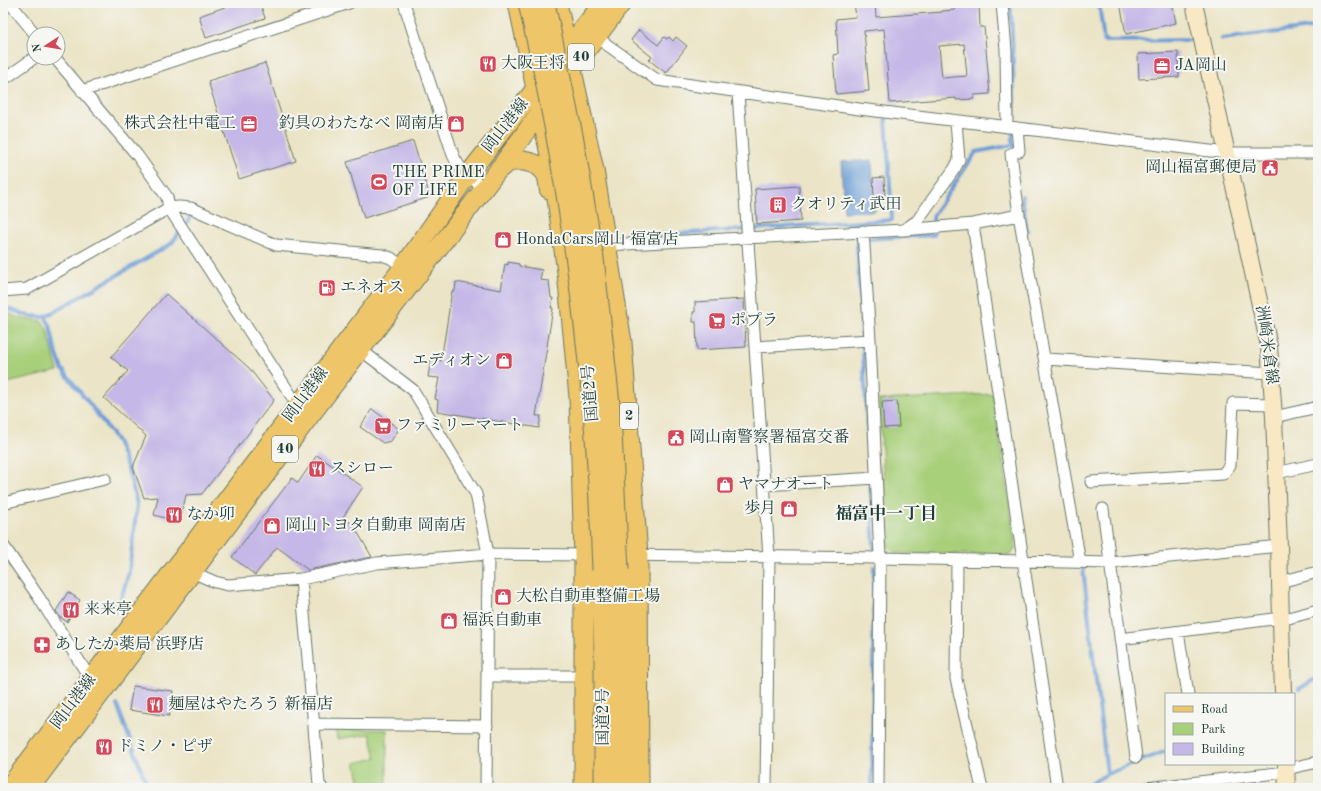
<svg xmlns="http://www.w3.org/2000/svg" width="1321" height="791" font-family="'Old Standard TT','Noto Serif JP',serif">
<rect width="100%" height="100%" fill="#f6f6f2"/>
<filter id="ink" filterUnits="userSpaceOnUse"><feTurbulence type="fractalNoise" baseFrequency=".025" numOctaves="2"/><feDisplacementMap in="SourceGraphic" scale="8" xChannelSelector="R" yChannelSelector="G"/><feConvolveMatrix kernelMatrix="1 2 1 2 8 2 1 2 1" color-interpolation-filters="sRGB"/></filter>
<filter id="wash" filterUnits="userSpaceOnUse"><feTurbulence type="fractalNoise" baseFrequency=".012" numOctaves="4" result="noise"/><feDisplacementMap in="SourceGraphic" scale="16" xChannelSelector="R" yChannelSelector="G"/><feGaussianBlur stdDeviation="0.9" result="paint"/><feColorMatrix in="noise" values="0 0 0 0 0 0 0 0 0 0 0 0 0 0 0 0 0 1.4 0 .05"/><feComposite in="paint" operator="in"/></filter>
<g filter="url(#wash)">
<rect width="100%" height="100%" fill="#ebe4c6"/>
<!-- green -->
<path fill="#a8cf79" stroke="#648656" d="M3,311L19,318L42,321L47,329L58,371L3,384Z
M993,394L1016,548L1010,555L894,553L888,547L879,400Z
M336,729L387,730V787L409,788H361L355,763L376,758L370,734L337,739Z"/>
<!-- water -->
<path fill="#6b9cd5" stroke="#456c84" d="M872,160L875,211L844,212L841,162Z"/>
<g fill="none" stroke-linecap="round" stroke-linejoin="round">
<!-- stream -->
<path stroke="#6b9cd5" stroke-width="4" d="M1010,3C1013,38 1013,73 1014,108C1014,122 1011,135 1014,148
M1099,3L1104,41L1192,40
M1222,39L1318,27
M1022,196L1027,231
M856,223L874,548
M641,236L892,220L886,118
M865,239L934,235L933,216L976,152L1013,145
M3,307L30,316L45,317L171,244L193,214
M45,317L50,325L55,349L62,369L92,407L117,441L128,469L134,492L137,505L129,572L117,612
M1083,568L1107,774L1166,751
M1299,689L1318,677
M117,705L148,788
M1090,784L1107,774
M872,788L874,567"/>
</g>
<g id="blocks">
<!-- building -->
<path fill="#c5b7e7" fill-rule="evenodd" d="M237,3H260L265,18L206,38L199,16Z
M854,3H875L876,17L942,12V11L955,10V3H979L980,27H984L990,94L974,95V99L956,100V98L890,103L884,29L864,31L869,91L836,94L833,55L838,54L836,19L856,17ZM964,44L967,76L942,78L939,46Z
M1120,3H1172L1176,23L1126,34Z
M639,30L658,45L664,37L667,39L669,37L673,41L676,37L687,46L666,73L649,60L652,57L631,40Z
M1178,52L1179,77L1139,79L1138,54Z
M265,63L296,161L239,179L208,81Z
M413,141L430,197L364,218L347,162Z
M884,177L885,196L874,197L873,178Z
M799,186L801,221L757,224L755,189Z
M508,262L519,264V266L542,270L540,280L549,281L551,298H553L551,308H553L536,416H541L539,428L437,411L438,400L435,399L439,378L428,377L431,359L441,361L452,291H455L456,282L501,290L505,264L508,265Z
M166,294L249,368L274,400L202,494L186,495L180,522L154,515L158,497L144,498L133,467L146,436L104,398L128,371L111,357Z
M744,299L746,347L697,350L696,322H693V312H695V302Z
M897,401L899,427L884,428L882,402Z
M372,409L399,429L391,441L383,443L360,427Z
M317,455L363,487L343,517L354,526L372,557L308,570L277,547L255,575L232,557L292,478L298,483Z
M68,592L80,600L67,622L60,617L56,611Z
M133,686L173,691L169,716L129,710Z"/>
</g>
</g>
<g filter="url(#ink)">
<use href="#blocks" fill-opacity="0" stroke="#667767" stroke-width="1"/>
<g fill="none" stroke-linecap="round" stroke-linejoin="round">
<defs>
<path id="minor" d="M10,3L35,34
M404,3L453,155C460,171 471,179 485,188
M1002,3L1006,50L1007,127
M596,37L657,80L859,109L1227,153H1318
M55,58L137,155L167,197L169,208L298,406L302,410
M3,80L34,58
M82,91L349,3
M738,92L769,557L766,788
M1017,128L1019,151L1011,154L1019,215L1080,562
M973,224L1057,788
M905,229L917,221L955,168L959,160L956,121
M863,231L870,340L880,558L878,788
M606,245L904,230L973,224L1019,215
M3,291L27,289L169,208L179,207L191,208L276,245L382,255L391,258L407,270
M755,347L870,340
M361,350L413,390L476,494L488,554L486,788
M1045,359L1271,373
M1274,417L1318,407
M1276,473L1318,464
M1091,482L1223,474L1230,465L1233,403L1273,404
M764,485L876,478
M3,503L105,479
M1103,509L1136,757
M3,545L38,596L93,683
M613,555L880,558L1110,563L1279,546
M957,560L956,679L982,788
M192,572L215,582L228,585L301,579L377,563L488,554L590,555
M301,579L319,784L322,788
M1280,582L1318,572
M1281,620L1318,610
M1178,632L1188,694
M1120,639L1281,618
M487,676H585
M314,724L487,726
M1286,769L1318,762
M1146,788L1286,772"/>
<path id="secondary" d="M1194,3L1269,346L1274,417L1279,546L1283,694
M1286,764L1287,788"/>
<path id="primary" d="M560,57L603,3
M565,79L622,3
M8,788L403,267L467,176L543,79
M30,788L310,416L499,169L548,101"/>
<path id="trunk" d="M518,3L553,169L567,272L579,397L584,556V788
M557,3L594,170L622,342L638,555L639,788
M499,169C501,167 504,165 507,163C520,158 541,162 547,176C548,180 549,185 549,189
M602,570L604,658V788
M619,570L622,788"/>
</defs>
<!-- minor casing -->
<use href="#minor" stroke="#667767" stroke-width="13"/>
<!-- secondary casing -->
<use href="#secondary" stroke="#667767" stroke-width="18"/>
<!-- primary casing -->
<use href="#primary" stroke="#667767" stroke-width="20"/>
<!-- trunk casing -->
<use href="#trunk" stroke="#667767" stroke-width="21"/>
<!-- minor -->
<use href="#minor" stroke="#fff" stroke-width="11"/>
<!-- secondary -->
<use href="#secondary" stroke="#f8e8c3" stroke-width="16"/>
<!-- primary -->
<use href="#primary" stroke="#eec569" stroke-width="18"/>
<!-- trunk -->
<use href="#trunk" stroke="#eec569" stroke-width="19"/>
<defs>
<path id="trunk-bridge" d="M528,3C560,138 581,276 593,414C598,466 600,518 602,570
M545,3L574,140L594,258L611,413L619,570"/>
</defs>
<!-- trunk-bridge casing -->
<use href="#trunk-bridge" stroke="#667767" stroke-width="21" stroke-linecap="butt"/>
<!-- trunk-bridge -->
<use href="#trunk-bridge" stroke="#eec569" stroke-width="19"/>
</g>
</g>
<!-- icons -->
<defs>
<symbol id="restaurant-square" viewBox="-11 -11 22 22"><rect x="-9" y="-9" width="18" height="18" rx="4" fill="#d1495b" stroke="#f6f6f2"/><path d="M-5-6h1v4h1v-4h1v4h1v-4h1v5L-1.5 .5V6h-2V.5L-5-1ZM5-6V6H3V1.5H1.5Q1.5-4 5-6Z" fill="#fff"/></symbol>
<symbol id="office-square" viewBox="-11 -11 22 22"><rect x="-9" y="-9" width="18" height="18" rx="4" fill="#d1495b" stroke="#f6f6f2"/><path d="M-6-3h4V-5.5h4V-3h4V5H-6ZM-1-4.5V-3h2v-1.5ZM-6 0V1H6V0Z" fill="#fff"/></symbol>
<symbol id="shop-square" viewBox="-11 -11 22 22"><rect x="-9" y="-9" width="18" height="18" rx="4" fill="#d1495b" stroke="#f6f6f2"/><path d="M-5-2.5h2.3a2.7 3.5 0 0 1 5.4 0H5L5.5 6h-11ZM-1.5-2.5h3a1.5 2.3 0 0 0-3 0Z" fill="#fff"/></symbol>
<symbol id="civic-square" viewBox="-11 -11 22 22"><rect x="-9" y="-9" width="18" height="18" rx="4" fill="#d1495b" stroke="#f6f6f2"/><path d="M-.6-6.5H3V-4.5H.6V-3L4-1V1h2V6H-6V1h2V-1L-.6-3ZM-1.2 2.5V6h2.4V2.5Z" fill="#fff"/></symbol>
<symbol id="stadium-square" viewBox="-11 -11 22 22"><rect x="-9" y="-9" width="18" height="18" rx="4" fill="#d1495b" stroke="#f6f6f2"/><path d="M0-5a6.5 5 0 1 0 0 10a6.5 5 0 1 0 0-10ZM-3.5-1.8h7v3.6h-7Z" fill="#fff"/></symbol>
<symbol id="building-square" viewBox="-11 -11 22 22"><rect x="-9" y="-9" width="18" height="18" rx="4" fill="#d1495b" stroke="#f6f6f2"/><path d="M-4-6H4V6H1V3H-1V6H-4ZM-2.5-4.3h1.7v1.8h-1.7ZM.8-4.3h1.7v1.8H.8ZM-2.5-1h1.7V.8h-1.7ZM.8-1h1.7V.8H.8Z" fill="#fff"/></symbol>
<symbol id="fuel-square" viewBox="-11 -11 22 22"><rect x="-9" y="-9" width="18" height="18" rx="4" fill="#d1495b" stroke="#f6f6f2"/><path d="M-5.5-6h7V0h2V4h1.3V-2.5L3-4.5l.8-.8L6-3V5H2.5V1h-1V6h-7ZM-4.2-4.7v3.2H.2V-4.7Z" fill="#fff"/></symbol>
<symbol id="supermarket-square" viewBox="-11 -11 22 22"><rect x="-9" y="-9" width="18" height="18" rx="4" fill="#d1495b" stroke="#f6f6f2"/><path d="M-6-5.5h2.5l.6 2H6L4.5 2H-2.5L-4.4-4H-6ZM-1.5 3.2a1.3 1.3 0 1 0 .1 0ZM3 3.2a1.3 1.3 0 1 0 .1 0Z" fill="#fff"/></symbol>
<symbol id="pharmacy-square" viewBox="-11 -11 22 22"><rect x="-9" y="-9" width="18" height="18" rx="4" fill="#d1495b" stroke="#f6f6f2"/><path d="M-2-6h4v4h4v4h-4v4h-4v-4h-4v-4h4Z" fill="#fff"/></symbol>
</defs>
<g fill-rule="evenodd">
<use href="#restaurant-square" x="478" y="54" width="20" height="20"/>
<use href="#office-square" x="1152" y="56" width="20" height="20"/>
<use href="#office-square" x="239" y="114" width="20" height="20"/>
<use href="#shop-square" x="446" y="114" width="20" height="20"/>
<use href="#civic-square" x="1260" y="158" width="20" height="20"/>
<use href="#stadium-square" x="369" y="172" width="20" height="20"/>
<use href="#building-square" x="768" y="195" width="20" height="20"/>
<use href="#shop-square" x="493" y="230" width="20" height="20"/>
<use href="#fuel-square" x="317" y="278" width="20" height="20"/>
<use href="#supermarket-square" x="707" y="311" width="20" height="20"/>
<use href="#shop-square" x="494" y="351" width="20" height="20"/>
<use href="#supermarket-square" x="373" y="416" width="20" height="20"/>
<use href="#civic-square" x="666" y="428" width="20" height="20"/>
<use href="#restaurant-square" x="307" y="459" width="20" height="20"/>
<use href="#shop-square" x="715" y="475" width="20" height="20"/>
<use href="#shop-square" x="779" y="499" width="20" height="20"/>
<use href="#restaurant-square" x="164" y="505" width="20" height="20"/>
<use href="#shop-square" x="262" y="516" width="20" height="20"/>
<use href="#shop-square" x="493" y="587" width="20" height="20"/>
<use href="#restaurant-square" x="61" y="600" width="20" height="20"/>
<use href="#shop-square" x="439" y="611" width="20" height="20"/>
<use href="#pharmacy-square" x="32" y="635" width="20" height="20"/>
<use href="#restaurant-square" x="145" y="695" width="20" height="20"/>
<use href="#restaurant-square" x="94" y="737" width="20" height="20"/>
</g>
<g text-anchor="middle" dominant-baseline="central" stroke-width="4" stroke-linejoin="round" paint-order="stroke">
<!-- shield labels -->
<g fill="#f6f6f2" stroke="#60746d" stroke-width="1">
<rect x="568" y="44" width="26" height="26" rx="3"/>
<rect x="620" y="403" width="18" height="26" rx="3"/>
<rect x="272" y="436" width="26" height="26" rx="3"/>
</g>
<g font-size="15" font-weight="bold" fill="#1f3d34">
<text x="581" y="57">40</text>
<text x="629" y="416">2</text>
<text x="285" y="449">40</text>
</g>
<!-- poi labels -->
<g font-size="16" fill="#1f3d34" stroke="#f6f6f2" text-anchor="start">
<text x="501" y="64">大阪王将</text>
<text x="1175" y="66">JA岡山</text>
<text x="236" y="124" text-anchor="end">株式会社中電工</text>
<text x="443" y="124" text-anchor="end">釣具のわたなべ 岡南店</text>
<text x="1257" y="168" text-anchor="end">岡山福富郵便局</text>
<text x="392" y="173">THE PRIME<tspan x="392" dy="18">OF LIFE</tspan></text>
<text x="791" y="205">クオリティ武田</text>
<text x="516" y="240">HondaCars岡山 福富店</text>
<text x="340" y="288">エネオス</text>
<text x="730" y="321">ポプラ</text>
<text x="491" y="361" text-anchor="end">エディオン</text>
<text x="396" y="426">ファミリーマート</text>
<text x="689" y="438">岡山南警察署福富交番</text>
<text x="330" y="469">スシロー</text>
<text x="738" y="485">ヤマナオート</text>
<text x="776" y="509" text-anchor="end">歩月</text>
<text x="187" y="515">なか卯</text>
<text x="285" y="526">岡山トヨタ自動車 岡南店</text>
<text x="516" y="597">大松自動車整備工場</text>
<text x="84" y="610">来来亭</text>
<text x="462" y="621">福浜自動車</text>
<text x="55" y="645">あしたか薬局 浜野店</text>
<text x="168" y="705">麺屋はやたろう 新福店</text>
<text x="117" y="747">ドミノ・ピザ</text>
</g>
<!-- street labels -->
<g font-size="16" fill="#1f3d34" stroke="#f6f6f2">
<text transform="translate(506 126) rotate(-52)">岡山港線</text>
<text transform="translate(1266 345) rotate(82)">洲崎米倉線</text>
<text transform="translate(591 393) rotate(-95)">国道2号</text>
<text transform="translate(306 395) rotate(-53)">岡山港線</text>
<text transform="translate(74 702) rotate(-53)">岡山港線</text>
<text transform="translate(604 717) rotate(-90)">国道2号</text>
</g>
<!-- neighbourhood labels -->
<g font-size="17" font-weight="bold" fill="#1f3d34" stroke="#f6f6f2">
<text x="886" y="514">福富中一丁目</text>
</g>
</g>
<!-- margin -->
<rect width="1321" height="791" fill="none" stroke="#f6f6f2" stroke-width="16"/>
<!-- legend -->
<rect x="1165" y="693" width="130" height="72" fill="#f6f6f2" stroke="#a0aca6"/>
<rect x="1173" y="706" width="20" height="6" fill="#eec569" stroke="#a0aca6"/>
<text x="1201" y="713" font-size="12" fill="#1f3d34">Road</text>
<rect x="1173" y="723" width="20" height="12" fill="#a8cf79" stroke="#a0aca6"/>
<text x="1201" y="733" font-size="12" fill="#1f3d34">Park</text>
<rect x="1173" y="743" width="20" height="12" fill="#c5b7e7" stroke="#a0aca6"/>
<text x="1201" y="753" font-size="12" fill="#1f3d34">Building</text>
<!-- north arrow -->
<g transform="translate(46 46) rotate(258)"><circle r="19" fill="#f6f6f2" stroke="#a0aca6"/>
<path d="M0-3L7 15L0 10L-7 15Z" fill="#d1495b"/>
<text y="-6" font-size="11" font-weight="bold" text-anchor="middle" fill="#1f3d34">N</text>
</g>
</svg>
